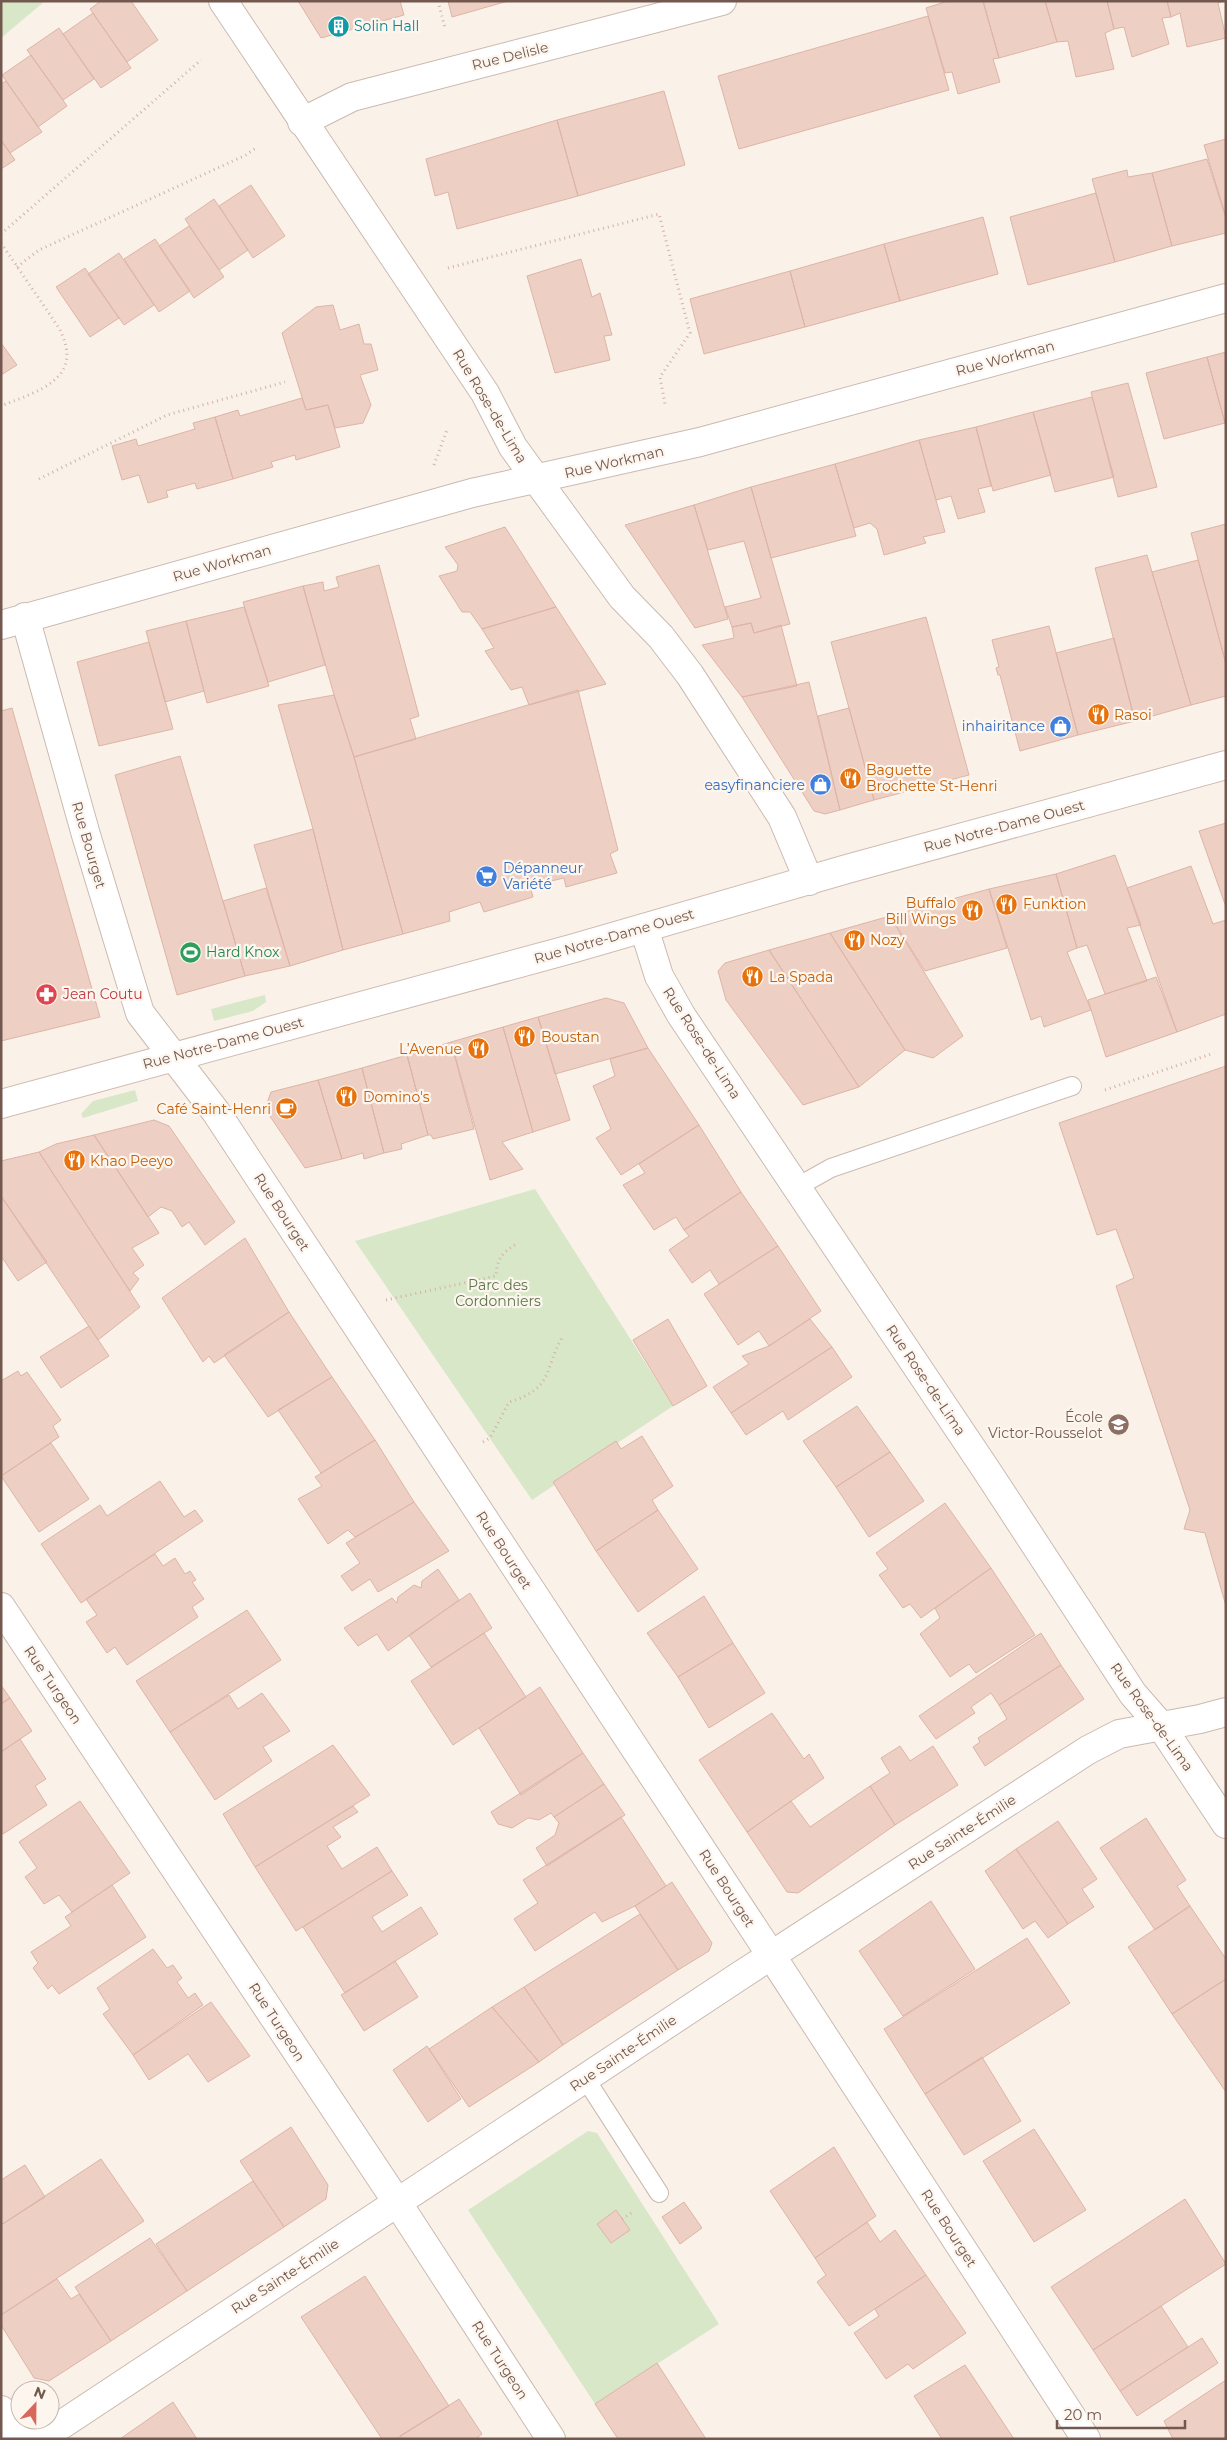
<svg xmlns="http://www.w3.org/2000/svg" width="1227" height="2440" font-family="Montserrat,sans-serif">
<rect width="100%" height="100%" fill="#faf2e9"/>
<!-- green -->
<path fill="#d9e7c9" d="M1,1H45L1,38Z
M265,995L266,1002L253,1011L214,1021L211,1009Z
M135,1090L138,1101L83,1118L81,1114L93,1101Z
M535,1189L673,1406L532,1500L355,1241Z
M588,2131L597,2133L719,2324L595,2404L468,2210Z"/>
<!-- building -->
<path fill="#edcfc4" stroke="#deb4a6" d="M101,1H131L158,40L127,62L90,9Z
M298,1H400L404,15L321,38Z
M448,1H508L452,17Z
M948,1H983L999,58L993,59L1000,82L958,94L952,72L945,73L926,8Z
M983,1H1045L1057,42L999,58Z
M1045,1H1107L1114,29L1105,33L1114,69L1076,77L1068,41L1057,42Z
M1107,1H1167L1171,17L1162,18L1169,44L1132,57L1124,27L1114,29Z
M1167,1H1224L1218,3L1226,38L1187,47L1180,13L1171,17Z
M93,13L131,68L101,88L63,34Z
M928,16L949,90L739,149L718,76Z
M59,28L94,79L63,100L27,50Z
M31,55L67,106L38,127L2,75Z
M6,81L42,132L10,153L1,140V84Z
M664,91L685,165L578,196L557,120Z
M557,120L578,196L457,229L448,192L435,196L426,159Z
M1226,139V217L1204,145Z
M1,140L15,160L1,169Z
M1207,159L1226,218V233L1172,246L1152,173Z
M1127,170L1128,177L1152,173L1172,246L1115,262L1092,179Z
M251,185L285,236L253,258L219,206Z
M1096,193L1115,262L1028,285L1010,217Z
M214,199L248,250L219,270L185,219Z
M983,217L998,274L900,301L884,244Z
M189,226L224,277L194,298L159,246Z
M155,239L190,291L159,312L124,259Z
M884,244L900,301L805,327L790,271Z
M119,253L154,305L124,325L88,274Z
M581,259L592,297L600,293L612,335L604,336L610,360L555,373L527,276Z
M85,268L119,318L90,337L56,287Z
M790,271L805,327L704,354L690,299Z
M333,305L340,330L359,324L364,344H371L378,370L360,375L371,405L363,423L335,428L328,405L306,410L282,333L316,307Z
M1,343L17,365L1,375Z
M1226,352V423H1225L1207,357Z
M1207,357L1225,423L1164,439L1146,373Z
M1128,383L1157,487L1118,497L1091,392Z
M1092,397L1114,477L1055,492L1033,412Z
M302,398L306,410L328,405L340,447L296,460L295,455L271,462L273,467L233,479L215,417L238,410L240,416Z
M1033,412L1051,475L993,491L976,427Z
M215,417L233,479L197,489L195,483L166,491L168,497L148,503L139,475L122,480L112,446L136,439L138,446L195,429L193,423Z
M976,427L991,486L978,489L985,512L958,519L951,496L936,500L919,440Z
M919,440L945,532L923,537L926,543L884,555L877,529L870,523L854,528L835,464Z
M835,464L856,536L771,558L751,487Z
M751,487L790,624L754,633L751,623L732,627L725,607L761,598L744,541L708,550L694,505Z
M694,505L728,619L695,628L625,525Z
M1226,524V664L1191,533Z
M505,527L556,607L482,629L470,612H462L439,576L457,571L458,565L445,547Z
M1147,555L1191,705L1135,721L1095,568Z
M1198,560L1226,664V696L1191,705L1152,572Z
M379,565L419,716L410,719L416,739L354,757L334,695L303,586L323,582L324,591L339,587L336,577Z
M303,586L325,665L268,682L243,602Z
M244,607L269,686L207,703L186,621Z
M556,607L606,684L529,705L522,687L511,690L485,651L494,648L482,629Z
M926,617L969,775L874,800L831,642Z
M186,621L204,691L165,702L146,631Z
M751,623L754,633L781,625L797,686L742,697L702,645L734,638L732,627Z
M1049,626L1078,735L1020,751L1000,675H998L996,668L999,667L992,640Z
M1114,638L1135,721L1078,735L1056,653Z
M149,642L173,729L99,746L77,662Z
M809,682L840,810L825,814L814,811L742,697Z
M578,690L618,850L610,854L617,873L566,887L564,878L530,886L533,897L484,912L480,902L449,912L450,921L403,934L354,757Z
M334,695L354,757L403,934L343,950L313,829L278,705Z
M12,708L100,1017L1,1041V711Z
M849,708L874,800L840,810L818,716Z
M180,756L245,976L177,995L115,775Z
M1226,823V907L1199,831Z
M313,829L343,950L290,966L254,845Z
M1115,855L1141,925L1127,928L1147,981L1105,994L1087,945L1077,948L1056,874Z
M1191,866L1213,924L1226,920V1014L1177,1032L1127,888Z
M1056,874L1077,948L1067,952L1091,1010L1044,1027L1041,1016L1031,1020L989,889Z
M266,888L290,966L245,976L223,901Z
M989,889L1007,948L925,971L890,916Z
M890,916L963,1036L933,1058L905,1050L830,933Z
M830,933L905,1050L859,1087L769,950Z
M769,950L859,1087L803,1105L726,1000L718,971L725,963Z
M1156,977L1177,1032L1106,1057L1088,1000Z
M606,998L624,1003L648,1048L555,1074L538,1017Z
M538,1017L570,1120L533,1132L503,1027Z
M503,1027L533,1132L502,1142L523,1169L490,1180L451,1042Z
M451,1042L474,1129L433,1139L431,1135H428L407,1055Z
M648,1048L699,1125L621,1175L596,1138L611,1129L593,1086L615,1076L610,1059Z
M407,1055L428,1135L401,1144L402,1149L384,1153L362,1068Z
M1226,1066V1606L1205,1533L1184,1529L1190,1510L1116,1286L1134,1278L1116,1229L1097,1235L1059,1123Z
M362,1068L384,1153L364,1159L363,1153L342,1159L318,1080Z
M318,1080L342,1159L305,1168L265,1109L271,1092Z
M154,1120L169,1126L235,1222L205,1245L189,1222L182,1227L172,1211L161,1207L148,1217L94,1135Z
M699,1125L741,1192L684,1230L676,1217L654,1230L623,1185L645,1173L639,1164Z
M94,1135L159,1233L132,1248L144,1265L133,1273L139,1279L130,1291L39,1152L56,1144Z
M39,1152L140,1307L98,1340L1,1196V1161Z
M741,1192L778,1246L719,1284L710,1270L692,1283L669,1250L689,1236L684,1230Z
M1,1196L47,1262L18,1281L1,1256Z
M245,1238L289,1312L214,1363L209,1356L203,1362L162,1298Z
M778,1246L821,1311L769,1346L759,1331L738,1345L704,1294Z
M289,1312L332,1377L268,1417L224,1355Z
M668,1319L707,1386L673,1406L633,1340Z
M810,1319L832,1347L731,1413L713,1387L749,1364L742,1356L769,1346Z
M89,1326L109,1356L61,1388L40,1357Z
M832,1347L852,1377L788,1420L783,1411L746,1435L731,1413Z
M18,1371L21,1376L27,1372L61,1420L53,1426L59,1437L1,1476V1381Z
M332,1377L375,1440L321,1473L278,1410Z
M857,1406L890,1452L836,1487L803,1441Z
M642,1436L673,1486L652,1500L658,1510L596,1551L553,1482L616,1441L621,1449Z
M375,1440L414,1502L355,1537L348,1530L328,1544L298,1499L322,1486L315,1477Z
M51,1443L89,1499L39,1532L1,1476Z
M890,1452L924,1501L869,1537L836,1487Z
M160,1481L184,1517L195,1510L203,1521L81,1603L41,1544L100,1505L107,1516Z
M414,1502L449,1551L378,1592L370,1579L352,1591L341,1576L360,1563L346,1543Z
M945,1503L991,1568L921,1618L910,1604L903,1608L879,1575L888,1569L876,1553Z
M658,1510L698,1569L638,1612L596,1551Z
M155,1554L163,1566L175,1558L185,1574L190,1571L196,1580L192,1582L204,1599L192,1607L198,1617L127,1665L115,1647L107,1653L86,1622L97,1615L86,1599Z
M991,1568L1035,1635L976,1673L969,1664L950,1677L920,1634L940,1618L935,1608Z
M438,1569L459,1600L388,1651L377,1634L358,1646L344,1628L392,1598L397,1603L398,1597L414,1585L421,1588L422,1581Z
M470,1593L492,1628L431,1667L409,1635Z
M704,1596L733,1643L678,1677L647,1633Z
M247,1610L281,1660L170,1732L136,1681Z
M484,1633L526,1697L453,1745L411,1681Z
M1041,1633L1061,1665L999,1705L991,1693L971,1707L975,1713L936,1739L919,1716Z
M733,1643L765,1693L709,1728L678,1677Z
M1061,1665L1084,1699L985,1766L973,1747L980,1742L978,1738L1007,1719L999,1705Z
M1,1685L10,1698L1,1704Z
M540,1687L583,1753L521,1795L479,1728Z
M262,1693L290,1731L263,1747L272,1761L215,1800L170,1732L229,1695L238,1709Z
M10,1698L32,1731L1,1752V1704Z
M772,1713L804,1759L809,1754L824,1778L747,1832L699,1760Z
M20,1739L46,1779L35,1786L47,1805L3,1834L1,1830V1752Z
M333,1745L370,1795L255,1867L223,1814Z
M900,1746L910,1761L933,1746L958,1785L895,1825L870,1786L890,1773L881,1758Z
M583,1753L604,1784L554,1817L551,1813L539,1820L528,1818L512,1828L498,1824L491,1812Z
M604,1784L625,1815L547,1866L536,1848L555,1835L559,1823L554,1817Z
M870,1786L895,1825L798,1893L787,1892L747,1832L791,1801L810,1827Z
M80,1801L130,1873L72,1912L59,1895L44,1904L25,1877L37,1868L19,1842Z
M353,1806L358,1812L333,1827L341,1837L327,1846L342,1869L377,1847L392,1871L296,1931L255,1867Z
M621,1817L666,1886L635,1906L602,1922L595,1912L535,1951L514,1919L538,1903L523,1880Z
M1146,1818L1186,1880L1177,1886L1190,1906L1155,1930L1100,1848Z
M1058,1821L1097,1879L1082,1889L1094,1907L1068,1924L1016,1849Z
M1016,1849L1068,1924L1048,1938L1035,1921L1023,1929L985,1871Z
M392,1871L408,1895L372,1917L382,1932L421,1907L438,1934L345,1993L303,1927Z
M672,1882L712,1943L709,1951L678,1970L635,1906Z
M112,1885L146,1937L59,1994L52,1985L48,1989L33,1968L38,1963L31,1952L71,1926L65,1917Z
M931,1901L975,1969L903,2016L859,1951Z
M1190,1906L1226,1959V1979L1172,2014L1128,1947Z
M640,1914L678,1970L563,2045L524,1987Z
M1027,1938L1070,2003L925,2094L884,2029Z
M153,1949L167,1968L173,1965L182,1978L177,1982L188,1998L195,1993L203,2005L133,2055L103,2014L110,2009L97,1988Z
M395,1961L418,1997L364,2031L341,1995Z
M1226,1979V2092L1172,2014Z
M524,1987L563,2045L539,2062L492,2007Z
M211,2002L250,2056L208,2082L188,2054L149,2080L133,2055Z
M492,2007L539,2062L469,2107L429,2049Z
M427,2046L461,2099L428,2122L393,2070Z
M982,2057L1021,2121L964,2155L925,2094Z
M291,2127L328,2185L326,2199L284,2227L240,2161Z
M1034,2129L1086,2210L1034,2242L983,2161Z
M834,2147L876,2216L815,2258L770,2191Z
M101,2159L144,2221L1,2315V2225Z
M25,2165L45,2197L1,2225V2180Z
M253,2181L284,2227L187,2291L156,2244Z
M1185,2199L1226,2264L1093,2350L1051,2287Z
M684,2202L702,2228L680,2244L662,2217Z
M616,2210L630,2230L611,2243L597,2224Z
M867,2222L880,2242L895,2230L926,2275L849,2326L817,2282L826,2275L815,2258Z
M150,2238L187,2291L111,2341L75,2287Z
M926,2275L966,2333L913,2369L908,2364L886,2379L854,2333L879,2316L875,2309Z
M365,2276L449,2406L396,2439H382L301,2317Z
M57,2279L71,2299L79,2294L111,2341L49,2381L34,2378L1,2325V2315Z
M1161,2306L1188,2347L1120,2391L1093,2350Z
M1202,2338L1218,2363L1137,2416L1120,2391Z
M657,2363L706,2439H618L595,2404Z
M965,2365L1014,2439H942L914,2396Z
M1226,2380V2439H1173L1164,2421Z
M459,2399L482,2434L478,2437L479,2439H402L400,2436Z
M173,2402L197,2439H120Z"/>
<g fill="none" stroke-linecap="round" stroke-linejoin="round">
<defs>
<path id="service" d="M797,1187L831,1168L1072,1086
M585,2078L659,2193"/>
<path id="minor" d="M223,1L485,393L513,447L622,597L661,637L690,675L782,817L809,881
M302,122L352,97L722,1
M25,617L86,835L140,1013L216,1112L771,1955L1086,2439
M1,625L472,493L700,442L1226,298
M644,928L659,976L681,1015L985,1468L1133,1694L1161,1726L1226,1824
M1,1607L397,2202L551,2439
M1,2410L20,2439
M40,2439L738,1977L1088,1750L1119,1734L1200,1719L1226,1712"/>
<path id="secondary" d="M1,1104L571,949L847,869L1226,765"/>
</defs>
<!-- service casing -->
<use href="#service" stroke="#cbb9b0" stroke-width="20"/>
<!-- minor casing -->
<use href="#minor" stroke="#cbb9b0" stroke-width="30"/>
<!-- secondary casing -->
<use href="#secondary" stroke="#d0bbb1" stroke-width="30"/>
<!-- path -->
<path stroke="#d2b2a7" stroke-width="3" stroke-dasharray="1 4" stroke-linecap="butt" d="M438,1L445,28
M1,234L201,60
M1,243L59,328C86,379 38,391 1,406
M17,267L39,250L246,155L257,147
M448,268L659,214L690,333L660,377L665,404
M434,465L447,430
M39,479L167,415L285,382
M1105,1090L1214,1053
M386,1300L496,1276C497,1260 501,1253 515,1245
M483,1442L490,1438L509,1402C555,1388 543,1370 563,1336
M622,2219L634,2211"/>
<!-- service -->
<use href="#service" stroke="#fff" stroke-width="18"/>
<!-- minor -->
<use href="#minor" stroke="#fff" stroke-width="28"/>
<!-- secondary -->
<use href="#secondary" stroke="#fff" stroke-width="28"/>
</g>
<!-- icons -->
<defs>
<symbol id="building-disc" viewBox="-11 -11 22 22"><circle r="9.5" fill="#0f9aa8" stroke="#fdf6ef"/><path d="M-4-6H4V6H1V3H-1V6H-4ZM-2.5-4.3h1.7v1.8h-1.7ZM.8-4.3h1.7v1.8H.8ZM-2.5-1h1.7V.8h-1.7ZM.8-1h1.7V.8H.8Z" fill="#fff"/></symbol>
<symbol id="restaurant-disc" viewBox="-11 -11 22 22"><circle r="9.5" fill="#e8710a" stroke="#fdf6ef"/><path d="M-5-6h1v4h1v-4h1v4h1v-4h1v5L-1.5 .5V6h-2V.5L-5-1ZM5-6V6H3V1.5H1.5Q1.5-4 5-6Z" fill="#fff"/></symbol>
<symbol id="shop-disc" viewBox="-11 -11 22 22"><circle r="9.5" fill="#3f7fe0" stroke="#fdf6ef"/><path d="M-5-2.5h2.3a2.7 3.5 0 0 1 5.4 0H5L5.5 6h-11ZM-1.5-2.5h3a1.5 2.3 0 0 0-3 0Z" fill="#fff"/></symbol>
<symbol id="supermarket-disc" viewBox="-11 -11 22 22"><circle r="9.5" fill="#3f7fe0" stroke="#fdf6ef"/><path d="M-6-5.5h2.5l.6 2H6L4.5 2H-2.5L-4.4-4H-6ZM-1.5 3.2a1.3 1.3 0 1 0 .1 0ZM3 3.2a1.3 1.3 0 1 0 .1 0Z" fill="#fff"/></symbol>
<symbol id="stadium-disc" viewBox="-11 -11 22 22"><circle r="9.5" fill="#2e9e5b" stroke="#fdf6ef"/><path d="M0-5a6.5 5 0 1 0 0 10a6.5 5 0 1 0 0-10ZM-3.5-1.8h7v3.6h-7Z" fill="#fff"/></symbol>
<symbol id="pharmacy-disc" viewBox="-11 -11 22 22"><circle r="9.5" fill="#e0444e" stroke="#fdf6ef"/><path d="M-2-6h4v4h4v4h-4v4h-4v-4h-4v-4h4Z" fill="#fff"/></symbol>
<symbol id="cafe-disc" viewBox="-11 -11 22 22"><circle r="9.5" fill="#e8710a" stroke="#fdf6ef"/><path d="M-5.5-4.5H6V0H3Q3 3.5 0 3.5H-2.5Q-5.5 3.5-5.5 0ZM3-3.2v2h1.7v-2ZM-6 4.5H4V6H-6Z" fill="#fff"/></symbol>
<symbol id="school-disc" viewBox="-11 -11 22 22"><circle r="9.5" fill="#8d6e63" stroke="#fdf6ef"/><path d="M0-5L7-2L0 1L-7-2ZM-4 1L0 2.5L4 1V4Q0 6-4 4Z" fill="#fff"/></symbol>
</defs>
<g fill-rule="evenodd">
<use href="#building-disc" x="326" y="14" width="25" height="25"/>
<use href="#restaurant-disc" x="1086" y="702" width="25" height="25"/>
<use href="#shop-disc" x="1048" y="714" width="25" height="25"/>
<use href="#restaurant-disc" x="838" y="766" width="25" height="25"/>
<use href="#shop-disc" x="808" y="772" width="25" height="25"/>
<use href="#supermarket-disc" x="474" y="864" width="25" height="25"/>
<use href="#restaurant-disc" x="994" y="892" width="25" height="25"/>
<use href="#restaurant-disc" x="960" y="898" width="25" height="25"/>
<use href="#restaurant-disc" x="842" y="928" width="25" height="25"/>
<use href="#stadium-disc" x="178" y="940" width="25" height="25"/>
<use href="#restaurant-disc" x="740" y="964" width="25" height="25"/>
<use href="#pharmacy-disc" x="34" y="982" width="25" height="25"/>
<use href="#restaurant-disc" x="512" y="1024" width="25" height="25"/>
<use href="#restaurant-disc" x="466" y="1036" width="25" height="25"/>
<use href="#restaurant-disc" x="334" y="1084" width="25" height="25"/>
<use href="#cafe-disc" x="274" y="1096" width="25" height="25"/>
<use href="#restaurant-disc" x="62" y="1148" width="25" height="25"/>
<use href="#school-disc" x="1106" y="1412" width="25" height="25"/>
</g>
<g text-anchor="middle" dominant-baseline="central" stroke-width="4.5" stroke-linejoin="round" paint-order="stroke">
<!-- culture labels -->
<g font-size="14" fill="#0d838f" stroke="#fdf6ef" text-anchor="start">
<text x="354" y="26">Solin Hall</text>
</g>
<!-- street labels -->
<g font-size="14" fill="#72584f" stroke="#fdf6ef">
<text transform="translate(510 56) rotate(-14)">Rue Delisle</text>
<text transform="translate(1005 358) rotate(-15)">Rue Workman</text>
<text transform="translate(490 406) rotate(59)">Rue Rose-de-Lima</text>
<text transform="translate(614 462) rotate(-13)">Rue Workman</text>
<text transform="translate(222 563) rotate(-16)">Rue Workman</text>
<text transform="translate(1004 826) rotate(-15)">Rue Notre-Dame Ouest</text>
<text transform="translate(89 845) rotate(74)">Rue Bourget</text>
<text transform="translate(614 936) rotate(-16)">Rue Notre-Dame Ouest</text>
<text transform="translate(223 1043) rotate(-15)">Rue Notre-Dame Ouest</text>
<text transform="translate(702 1043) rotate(57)">Rue Rose-de-Lima</text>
<text transform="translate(282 1212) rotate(57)">Rue Bourget</text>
<text transform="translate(926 1380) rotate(56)">Rue Rose-de-Lima</text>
<text transform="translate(504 1550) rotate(57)">Rue Bourget</text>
<text transform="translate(53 1685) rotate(56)">Rue Turgeon</text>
<text transform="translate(1152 1717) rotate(54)">Rue Rose-de-Lima</text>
<text transform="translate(962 1832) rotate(-33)">Rue Sainte-Émilie</text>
<text transform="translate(727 1888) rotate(57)">Rue Bourget</text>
<text transform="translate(277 2022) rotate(57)">Rue Turgeon</text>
<text transform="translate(623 2053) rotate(-34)">Rue Sainte-Émilie</text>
<text transform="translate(949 2228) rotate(57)">Rue Bourget</text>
<text transform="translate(285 2276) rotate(-33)">Rue Sainte-Émilie</text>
<text transform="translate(500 2360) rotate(57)">Rue Turgeon</text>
</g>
<!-- food labels -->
<g font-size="14" fill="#c56008" stroke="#fdf6ef" text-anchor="start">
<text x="1114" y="715">Rasoi</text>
<text x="866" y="770">Baguette<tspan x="866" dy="16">Brochette St-Henri</tspan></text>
<text x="956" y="903" text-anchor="end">Buffalo<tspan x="956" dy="16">Bill Wings</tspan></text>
<text x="1023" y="904">Funktion</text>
<text x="870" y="940">Nozy</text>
<text x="769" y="977">La Spada</text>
<text x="541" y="1037">Boustan</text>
<text x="462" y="1049" text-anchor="end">L’Avenue</text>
<text x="363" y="1097">Domino's</text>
<text x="271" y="1109" text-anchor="end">Café Saint-Henri</text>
<text x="90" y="1161">Khao Peeyo</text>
</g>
<!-- shop labels -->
<g font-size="14" fill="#366cbe" stroke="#fdf6ef" text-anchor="end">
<text x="1045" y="726">inhairitance</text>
<text x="805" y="785">easyfinanciere</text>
<text x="503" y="868" text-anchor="start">Dépanneur<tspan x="503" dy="16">Variété</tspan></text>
</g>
<!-- leisure labels -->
<g font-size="14" fill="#27864d" stroke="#fdf6ef" text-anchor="start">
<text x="206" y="952">Hard Knox</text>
</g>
<!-- health labels -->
<g font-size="14" fill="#be3a42" stroke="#fdf6ef" text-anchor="start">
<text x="63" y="994">Jean Coutu</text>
</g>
<!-- park labels -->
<g font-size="14" fill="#5c7749" stroke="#fdf6ef">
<text x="498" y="1285">Parc des<tspan x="498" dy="16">Cordonniers</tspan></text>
</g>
<!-- education labels -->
<g font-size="14" fill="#785e54" stroke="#fdf6ef" text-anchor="end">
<text x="1103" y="1417">École<tspan x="1103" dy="16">Victor-Rousselot</tspan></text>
</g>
</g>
<!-- border -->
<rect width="1227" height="2440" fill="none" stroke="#72584f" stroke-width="5"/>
<!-- north arrow -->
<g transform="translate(35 2405) rotate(22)"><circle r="24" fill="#fdf6ef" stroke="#c5b7af"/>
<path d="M0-4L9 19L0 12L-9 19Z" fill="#d7695c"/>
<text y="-8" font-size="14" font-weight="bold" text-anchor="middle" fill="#72584f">N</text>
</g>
<!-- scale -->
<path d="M1057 2420v8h128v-8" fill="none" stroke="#72584f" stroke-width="2.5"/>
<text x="1064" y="2420" font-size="15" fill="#72584f" stroke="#fdf6ef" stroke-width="4" paint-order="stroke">20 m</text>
</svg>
